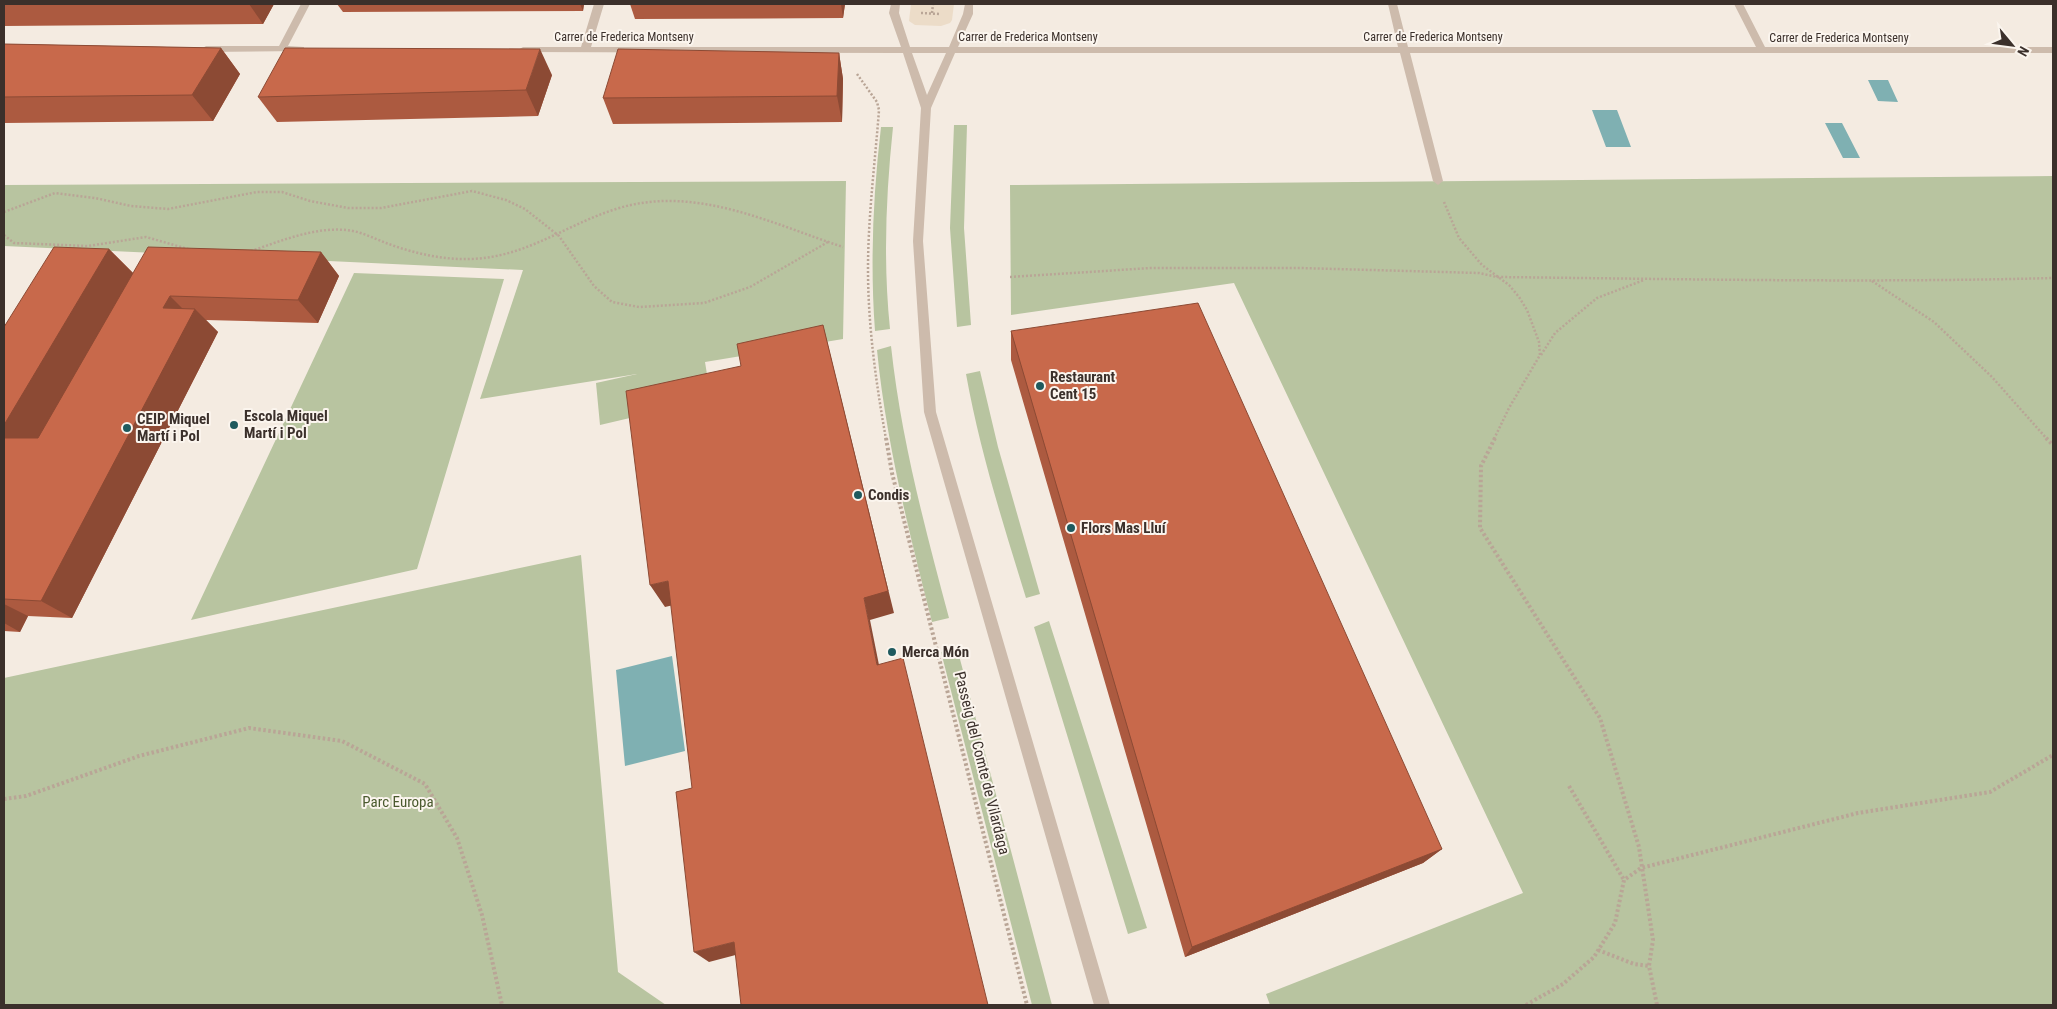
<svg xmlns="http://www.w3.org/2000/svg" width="2057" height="1009" font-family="'Roboto Condensed',sans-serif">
<rect width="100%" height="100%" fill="#f4ebe1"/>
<!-- green -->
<path fill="#b8c4a0" d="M954,125H967L964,228L971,325L957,327L950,228Z
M881,127H893C886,194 883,261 890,329L875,331C870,263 873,195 881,127Z
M2053,176V1005H1270L1266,994L1523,893L1234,283L1011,315L1010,185Z
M846,181L843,339L705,362L711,399L600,425L596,383L637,374L480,399L523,270L4,246V185Z
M354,273L504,279L417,569L191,620Z
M891,346C901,439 925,528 949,618L932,622C909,532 886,442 877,350Z
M980,371L998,447L1040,594L1026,598C1003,523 980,452 966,374Z
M581,555L618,972L666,1005H4V678Z
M1049,621L1147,928L1128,934L1034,627Z
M957,648L1052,1005H1032L941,652Z"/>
<!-- plaza -->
<path fill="#ecdcc8" d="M911,4H954L952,20L950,23L941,26L915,25L909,21Z"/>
<!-- water -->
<path fill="#7fb0b2" d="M1868,80H1888L1898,102L1878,101Z
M1592,110H1617L1631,147H1606Z
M1825,123H1842L1860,158H1843Z
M672,656L685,751L625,766L616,670Z"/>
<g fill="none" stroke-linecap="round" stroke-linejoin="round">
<!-- path-far1 -->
<path stroke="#b9a596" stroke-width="2.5" stroke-dasharray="2 2" stroke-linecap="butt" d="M921,13L940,14
M932,13L933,4
M857,74L877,102L879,110C875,163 868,216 868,269C868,326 876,383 886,439
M1444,202L1459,238L1482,265L1509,285L1519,297L1527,310L1539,342L1540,355L1509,408L1494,439
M4,212L55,193L95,198L131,206L168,209L257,192H282L310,201L348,208H381L472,191L506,200L525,209L559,236L594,286L612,302L639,307L704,303L750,287L828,242
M4,235L14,243L88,246L146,237L188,249
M251,251C281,241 314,227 346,230C360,231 373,238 386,243C413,253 442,260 471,259C527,257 565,225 616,209C694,184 770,223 843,247
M1010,277L1151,268H1300L1479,273L1497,277C1682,279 1868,283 2053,278
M1872,281L1934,322L1992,377L2047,439
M1541,355L1555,333L1597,298L1644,280"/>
<!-- path -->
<path stroke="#b9a596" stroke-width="4" stroke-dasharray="2.5 2.5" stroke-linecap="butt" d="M886,438L892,473L1027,1005
M1495,438L1481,466L1480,528L1600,718L1639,847L1653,940L1649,966L1657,1005
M2046,438L2053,445
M1569,786L1624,880
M4,799L26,796L139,756L249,728L342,741L425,784L457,838L482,915L502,1005
M1598,950L1634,964L1649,966
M1526,1005L1563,984L1594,957L1615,923L1624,880L1641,868L1858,813L1990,792L2053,755"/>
<!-- minor -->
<path fill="#cdbbac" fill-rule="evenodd" d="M301,4H310L288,46L304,47V51L206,52L201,49L206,46H279Z
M594,4H604L591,47H901L889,13L891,4H900L899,13L910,47H949L963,14L965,4H973V14L958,47H1398L1388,4H1397L1408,47H1756L1734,4H1743L1765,47H2053V53H1410L1443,181L1438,185L1433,181L1400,53H955L931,108L923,241L936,412L1110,1005H1094L924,412L913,241L921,108L903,53L520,52L518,50L523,47H581ZM912,53H946L927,95Z"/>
</g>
<!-- wall -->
<path fill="#ac5a40" d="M4,4H274L263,24L4,26Z
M337,4H584L583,11L343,12Z
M630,4H867H845L843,18L635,19Z
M4,44L221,48L240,74L213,121L4,123Z
M839,53L843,79L842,122L613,124L603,98Z
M552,75L538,116L277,122L258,97Z
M109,249L133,273L321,252L339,276L318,323L206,320L218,332L72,618L28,616L20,632L4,631V327Z
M1011,331L1442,849L1423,863L1185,957L1011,360Z"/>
<!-- shaded-wall -->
<path fill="#8c4a34" d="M249,4H274L263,24Z
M580,4H584L583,11Z
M841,4H845L843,18Z
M221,48L240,74L213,121L192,95Z
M540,49L552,75L538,116L526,90Z
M839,53L843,79L842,122L837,96Z
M109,249L133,273L27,459L4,443V425Z
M321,252L339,276L318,323L298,300Z
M170,296L191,317L195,309L218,332L72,618L41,601L163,308Z
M823,325L894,613L870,620L883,685L877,665L864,598Z
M668,581L682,603L665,607L650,585Z
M4,604L28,616L20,632L4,623Z
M1442,849L1423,863L1185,957L1192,947Z
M734,942L747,952L709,962L694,952Z"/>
<!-- building -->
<path fill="#c8694b" stroke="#8c4a34" d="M4,44L221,48L192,95L4,97Z
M285,48L540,49L526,90L258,97Z
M618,49L839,53L837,96L603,98Z
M54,247L109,249L4,425V327Z
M148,247L321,252L298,300L170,296L163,308L195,309L41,601L4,599V438H38Z
M1198,303L1442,849L1192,947L1011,331Z
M823,325L888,591L864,598L877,665L903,658L988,1005H741L734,942L694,952L676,792L692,788L668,581L650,585L626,391L741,366L737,344Z"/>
<!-- markers -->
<g fill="#1f5a5e" stroke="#fbf5ee" stroke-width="2">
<circle cx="1040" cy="386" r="5"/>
<circle cx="234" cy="425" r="5"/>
<circle cx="127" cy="428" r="5"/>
<circle cx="858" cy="495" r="5"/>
<circle cx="1071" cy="528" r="5"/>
<circle cx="892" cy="652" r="5"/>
</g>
<g text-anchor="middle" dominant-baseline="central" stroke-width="4" stroke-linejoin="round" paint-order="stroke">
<!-- far-street labels -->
<g font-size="12" fill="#3b302b" stroke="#fbf5ee">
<text x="624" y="37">Carrer de Frederica Montseny</text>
<text x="1028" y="37">Carrer de Frederica Montseny</text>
<text x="1433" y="37">Carrer de Frederica Montseny</text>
<text x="1839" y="38">Carrer de Frederica Montseny</text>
</g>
<!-- poi labels -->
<g font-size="15" font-weight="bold" fill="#3b302b" stroke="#fbf5ee" text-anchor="start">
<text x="1050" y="377">Restaurant<tspan x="1050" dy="17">Cent 15</tspan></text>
<text x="244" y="416">Escola Miquel<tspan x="244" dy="17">Martí i Pol</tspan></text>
<text x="137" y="419">CEIP Miquel<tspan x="137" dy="17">Martí i Pol</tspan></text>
<text x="868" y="495">Condis</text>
<text x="1081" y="528">Flors Mas Lluí</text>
<text x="902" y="652">Merca Món</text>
</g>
<!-- street labels -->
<g font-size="15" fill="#3b302b" stroke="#fbf5ee">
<text transform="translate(982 763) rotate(76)">Passeig del Comte de Vilardaga</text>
</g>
<!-- park labels -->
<g font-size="15" fill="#4a5a2e" stroke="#fbf5ee">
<text x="398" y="802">Parc Europa</text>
</g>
</g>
<!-- border -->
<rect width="2057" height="1009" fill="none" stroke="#3b302b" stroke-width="10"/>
<!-- north arrow -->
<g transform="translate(2012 45) rotate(119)" stroke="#fbf5ee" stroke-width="4" paint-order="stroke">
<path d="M0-4L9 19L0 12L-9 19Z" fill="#3b302b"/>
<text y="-8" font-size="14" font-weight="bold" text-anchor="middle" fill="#3b302b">N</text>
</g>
</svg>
